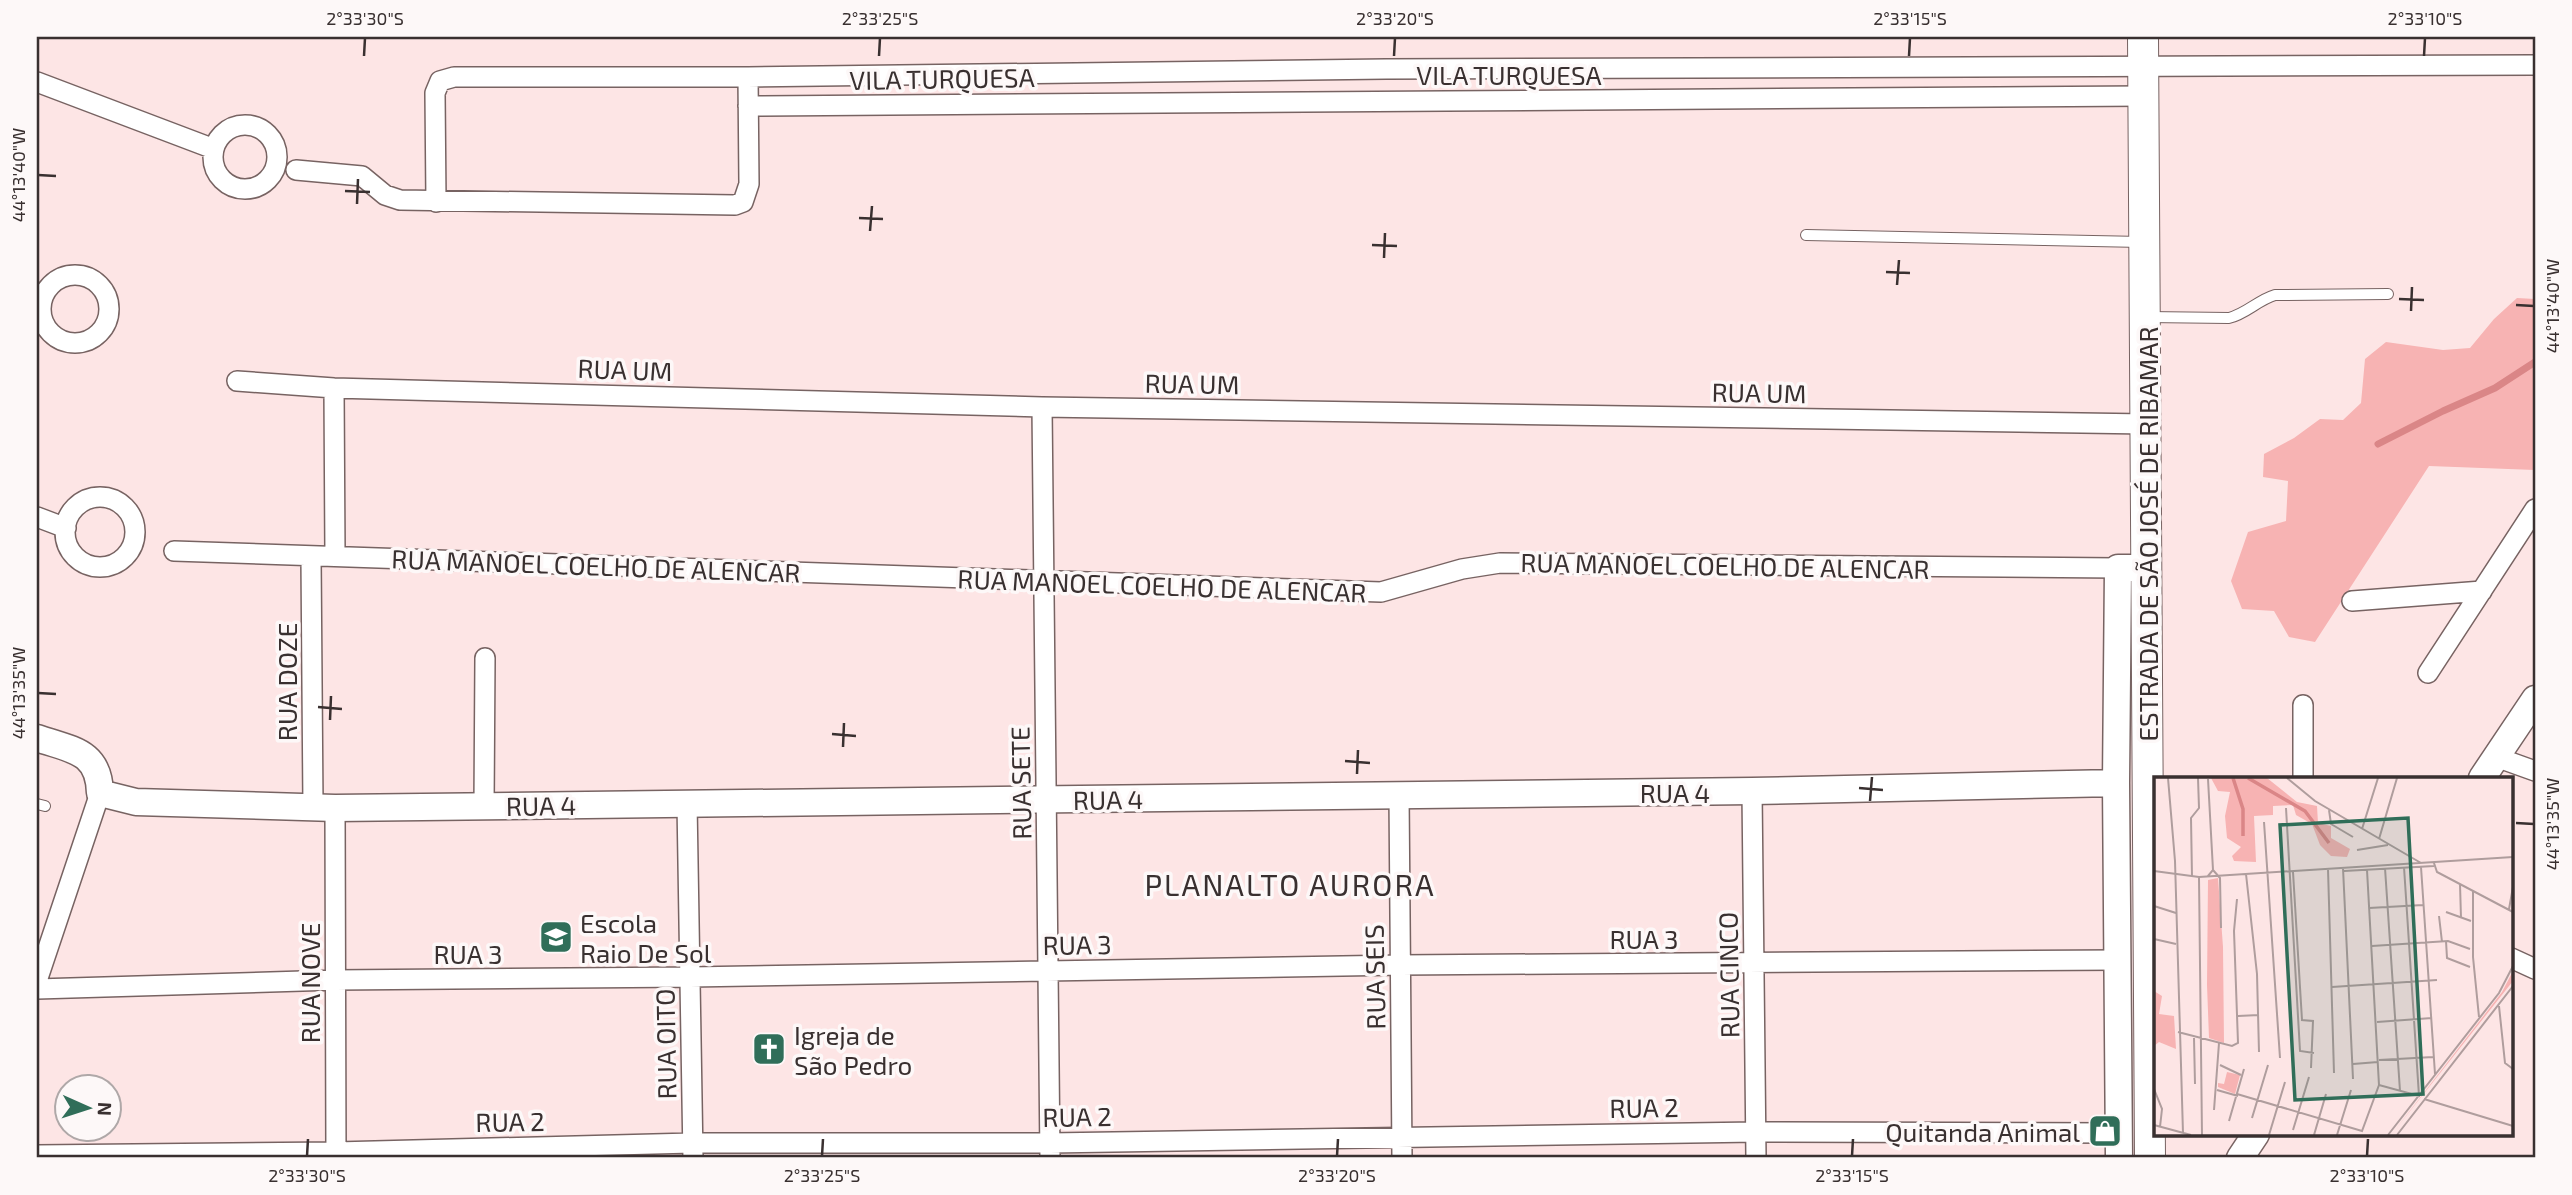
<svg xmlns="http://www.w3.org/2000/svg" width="2572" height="1195" font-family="'Exo 2',sans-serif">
<rect width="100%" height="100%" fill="#fde5e5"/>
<!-- green -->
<path fill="#f7b3b3" d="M2517,298L2535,299V470L2429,466L2315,642L2289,637L2274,611L2242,609L2231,581L2248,532L2286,521L2288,481L2263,477L2264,454L2294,438L2320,419L2343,420L2361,403L2365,359L2386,342L2443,350L2470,348L2494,319Z"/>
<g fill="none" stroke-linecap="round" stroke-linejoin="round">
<!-- stream -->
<path stroke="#da8687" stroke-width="7" d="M2378,444L2443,411L2495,388L2535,362"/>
<defs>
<path id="lane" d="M1806,235L2142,242
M2147,317L2229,318C2246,314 2258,300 2275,295L2388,294
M37,804L45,806"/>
<path id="street" d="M37,82L214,149
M748,106C1213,100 1679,102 2144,96
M213 157a32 32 0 1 1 64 0a32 32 0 1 1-64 0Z
M296,170L362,176L385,195L400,200L735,205L743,202L749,184L748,77
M436,202L435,93L440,81L454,77H748L1386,69L2535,65
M41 309a34 34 0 1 1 68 0a34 34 0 1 1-68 0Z
M237,381L334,388L1042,407L2147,424
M334,388L335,556
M1042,407L1050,1158
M65 532a35 35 0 1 1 70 0a35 35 0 1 1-70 0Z
M37,517L66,528
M174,551L1381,592L1462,569L1500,563L2118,568
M311,557L313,807
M2352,601L2482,591
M2428,673L2535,509
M2303,705V778
M2496,757L2535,771
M1752,791L1756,1158
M1399,794L1402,1158
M687,803L693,1158
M484,806L485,658
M335,808L336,1158
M2511,958L2535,969
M37,981L100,793
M37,989L335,980L690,977L1400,965L2118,960
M37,1155L336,1152L692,1143H1050L1756,1132L2119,1133"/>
<path id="secondary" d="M37,738C71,750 99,750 100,793L136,802L335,808L1752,791L2116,783
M2482,778L2535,699
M2119,1158L2116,783L2118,568H2147
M2240,1158L2256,1134"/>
<path id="primary" d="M2143,37L2150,1158"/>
</defs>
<!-- lane casing -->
<use href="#lane" stroke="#776362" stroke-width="12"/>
<!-- street casing -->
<use href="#street" stroke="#776362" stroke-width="22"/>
<!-- secondary casing -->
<use href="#secondary" stroke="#776362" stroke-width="29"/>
<!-- primary casing -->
<use href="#primary" stroke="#776362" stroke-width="32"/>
<!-- lane -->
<use href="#lane" stroke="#fff" stroke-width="10"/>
<!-- street -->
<use href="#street" stroke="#fff" stroke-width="19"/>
<!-- secondary -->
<use href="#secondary" stroke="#fff" stroke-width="26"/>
<!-- primary -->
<use href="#primary" stroke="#fff" stroke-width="30"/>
</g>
<!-- ticks -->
<path fill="none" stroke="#393030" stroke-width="2.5" d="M364,56L365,38M879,56L880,38M1394,56L1395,38M1909,56L1910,38M2424,56L2425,38M38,175L56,176M345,191L370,192M357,204L358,179M859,218L883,219M870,231L872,206M1372,245L1397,246M1384,258L1385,233M1886,272L1910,273M1897,285L1899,260M2399,299L2424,300M2516,305L2534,306M2411,311L2412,287M38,693L56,694M318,707L342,709M330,720L331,696M832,734L856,736M843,747L844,723M1345,761L1370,763M1357,774L1358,750M1859,788L1883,790M1870,801L1872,777M2516,823L2534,824M307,1156L308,1139M822,1156L823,1139M1337,1156L1338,1139M1852,1156L1853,1139M2367,1156L2368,1139"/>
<!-- icons -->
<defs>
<symbol id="school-square" viewBox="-11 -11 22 22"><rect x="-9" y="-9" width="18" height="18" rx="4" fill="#306e59" stroke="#fdf8f8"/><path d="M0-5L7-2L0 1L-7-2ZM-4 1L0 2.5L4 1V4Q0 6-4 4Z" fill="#fff"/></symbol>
<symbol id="church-square" viewBox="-11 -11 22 22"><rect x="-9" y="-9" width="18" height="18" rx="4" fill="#306e59" stroke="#fdf8f8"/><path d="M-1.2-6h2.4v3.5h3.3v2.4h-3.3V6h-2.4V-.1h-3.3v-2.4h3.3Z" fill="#fff"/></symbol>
<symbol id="shop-square" viewBox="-11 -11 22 22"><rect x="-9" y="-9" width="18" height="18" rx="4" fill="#306e59" stroke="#fdf8f8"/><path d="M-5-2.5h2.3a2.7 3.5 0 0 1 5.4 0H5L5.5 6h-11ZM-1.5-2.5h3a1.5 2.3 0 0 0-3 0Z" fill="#fff"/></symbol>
</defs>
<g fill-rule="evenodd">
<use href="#school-square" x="537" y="918" width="38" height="38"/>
<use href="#church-square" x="750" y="1030" width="38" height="38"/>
<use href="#shop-square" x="2086" y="1112" width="38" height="38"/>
</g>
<g text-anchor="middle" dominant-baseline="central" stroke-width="7" stroke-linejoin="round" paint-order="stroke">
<!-- street labels -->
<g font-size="26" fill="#393030" stroke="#fdf8f8">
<text x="1509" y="74">VILA TURQUESA</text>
<text transform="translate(942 78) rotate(-1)">VILA TURQUESA</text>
<text transform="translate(625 369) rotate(2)">RUA UM</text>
<text transform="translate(1192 383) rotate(1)">RUA UM</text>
<text transform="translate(1759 392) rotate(1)">RUA UM</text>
<text transform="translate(2147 534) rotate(-90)">ESTRADA DE SÃO JOSÉ DE RIBAMAR</text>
<text transform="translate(596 565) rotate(2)">RUA MANOEL COELHO DE ALENCAR</text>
<text transform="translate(1725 565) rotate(1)">RUA MANOEL COELHO DE ALENCAR</text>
<text transform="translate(1162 585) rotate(2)">RUA MANOEL COELHO DE ALENCAR</text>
<text transform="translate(286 682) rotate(-90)">RUA DOZE</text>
<text transform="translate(1020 783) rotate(-91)">RUA SETE</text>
<text x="1675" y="792">RUA 4</text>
<text transform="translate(1108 799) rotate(-1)">RUA 4</text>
<text transform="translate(541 805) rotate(-1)">RUA 4</text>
<text x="1644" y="938">RUA 3</text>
<text transform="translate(1077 944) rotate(-1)">RUA 3</text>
<text x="468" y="953">RUA 3</text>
<text transform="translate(1728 975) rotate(-91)">RUA CINCO</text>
<text transform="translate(1374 977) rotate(-91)">RUA SEIS</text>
<text transform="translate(309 983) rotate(-90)">RUA NOVE</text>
<text transform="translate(665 1044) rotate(-91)">RUA OITO</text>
<text transform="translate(1644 1107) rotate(-1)">RUA 2</text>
<text transform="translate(1077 1116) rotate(-1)">RUA 2</text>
<text transform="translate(510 1121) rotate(-1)">RUA 2</text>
</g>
<!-- poi labels -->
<g font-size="26" fill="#393030" stroke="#fdf8f8" text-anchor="start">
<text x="580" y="922">Escola<tspan x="580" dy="30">Raio De Sol</tspan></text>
<text x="794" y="1034">Igreja de<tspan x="794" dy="30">São Pedro</tspan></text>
<text x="2080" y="1131" text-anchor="end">Quitanda Animal</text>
</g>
<!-- quarter labels -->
<g font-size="30" letter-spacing="2" fill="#393030" stroke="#fdf8f8">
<text x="1290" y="884">PLANALTO AURORA</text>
</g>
</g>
<!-- overview -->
<g transform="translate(2154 777)">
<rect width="359" height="359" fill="#fde5e5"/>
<path d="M57,1H113L143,25L163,29L164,46L177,49V61L196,72L193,80L177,79L166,68L158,47L142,38L139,28L119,29V38L100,39L102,85L80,84L78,79L87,70L73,61L71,39L76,15L64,14ZM64,101L69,170L70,266L55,261L53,208L54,103ZM359,194V204L241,353L348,215ZM0,214L8,219L5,237L20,239L22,272L5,265L0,269ZM73,295L86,298L81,317L64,310V306L70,307Z" fill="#f7b3b3"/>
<path fill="none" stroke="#da8687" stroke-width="3.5" d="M79,1L89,32V59M94,1L151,34L175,66"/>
<path fill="none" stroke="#af9d9d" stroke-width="2" d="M14,1L21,84L29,356M133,1L161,24L267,86M132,31L146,274L160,276M175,33L177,47L199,60M110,45L126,281M208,52L224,1M225,62L243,1M203,73L234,68M280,86L283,95L359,135M267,90L281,297M189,91L199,302M231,91L246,314M174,92L180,296M59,93L66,101L67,151M213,93L225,308M0,94L45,100L359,80M190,94L280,89M139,95L148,243M92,97L103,197L105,275M54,99L59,93L54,2M38,100L37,41L45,31L44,1M45,101L48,358M306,107L307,141M319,114V180L325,240M0,129L22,136M215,131L269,128M355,132L359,110M292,135L317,144M285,139L288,165M0,162L22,167M292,164L293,181L316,190M218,169L294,164L316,172M178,210L283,203M345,229L351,286L359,292M84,239L105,238M147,243L159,244L157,291M223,245L278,241M24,255L78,269L84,266L80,154L83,122M40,261L41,307M225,283L279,280M199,287L224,285M66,288L87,298M225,308L265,319L250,90M0,312L8,332L6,350M63,313L84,319M83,317L208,354L225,308M270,322L359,349M60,333L65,266M98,341L114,288M75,344L90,292M0,348L37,358M139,353L155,300M115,358L131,305M160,358L172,317M183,358L197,313M234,358L345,216L359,189M243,358L359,209"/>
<path fill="#306e59" fill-opacity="0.15" stroke="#306e59" stroke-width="3.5" d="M254,41L269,317L141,323L126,48Z"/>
<rect width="359" height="359" fill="none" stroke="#393030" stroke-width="3.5"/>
</g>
<!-- border -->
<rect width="2572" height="1195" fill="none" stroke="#fdf8f8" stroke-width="77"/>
<!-- north arrow -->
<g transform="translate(88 1108) rotate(93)"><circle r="33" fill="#fdf8f8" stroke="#afa8a8" stroke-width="2"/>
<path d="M0-5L12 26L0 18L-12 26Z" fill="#306e59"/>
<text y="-10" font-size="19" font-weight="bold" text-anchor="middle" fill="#393030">N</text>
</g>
<rect x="38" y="38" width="2496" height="1118" fill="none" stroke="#393030" stroke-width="2.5"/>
<g font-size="18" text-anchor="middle" fill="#393030">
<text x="365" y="25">2°33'30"S</text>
<text x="880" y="25">2°33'25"S</text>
<text x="1395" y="25">2°33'20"S</text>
<text x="1910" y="25">2°33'15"S</text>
<text x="2425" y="25">2°33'10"S</text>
<text transform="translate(19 175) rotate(-90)" y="6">44°13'40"W</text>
<text transform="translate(2553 306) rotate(-90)" y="6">44°13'40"W</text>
<text transform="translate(19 693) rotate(-90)" y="6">44°13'35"W</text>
<text transform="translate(2553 824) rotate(-90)" y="6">44°13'35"W</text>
<text x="307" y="1182">2°33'30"S</text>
<text x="822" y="1182">2°33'25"S</text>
<text x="1337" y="1182">2°33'20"S</text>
<text x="1852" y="1182">2°33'15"S</text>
<text x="2367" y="1182">2°33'10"S</text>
</g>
</svg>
